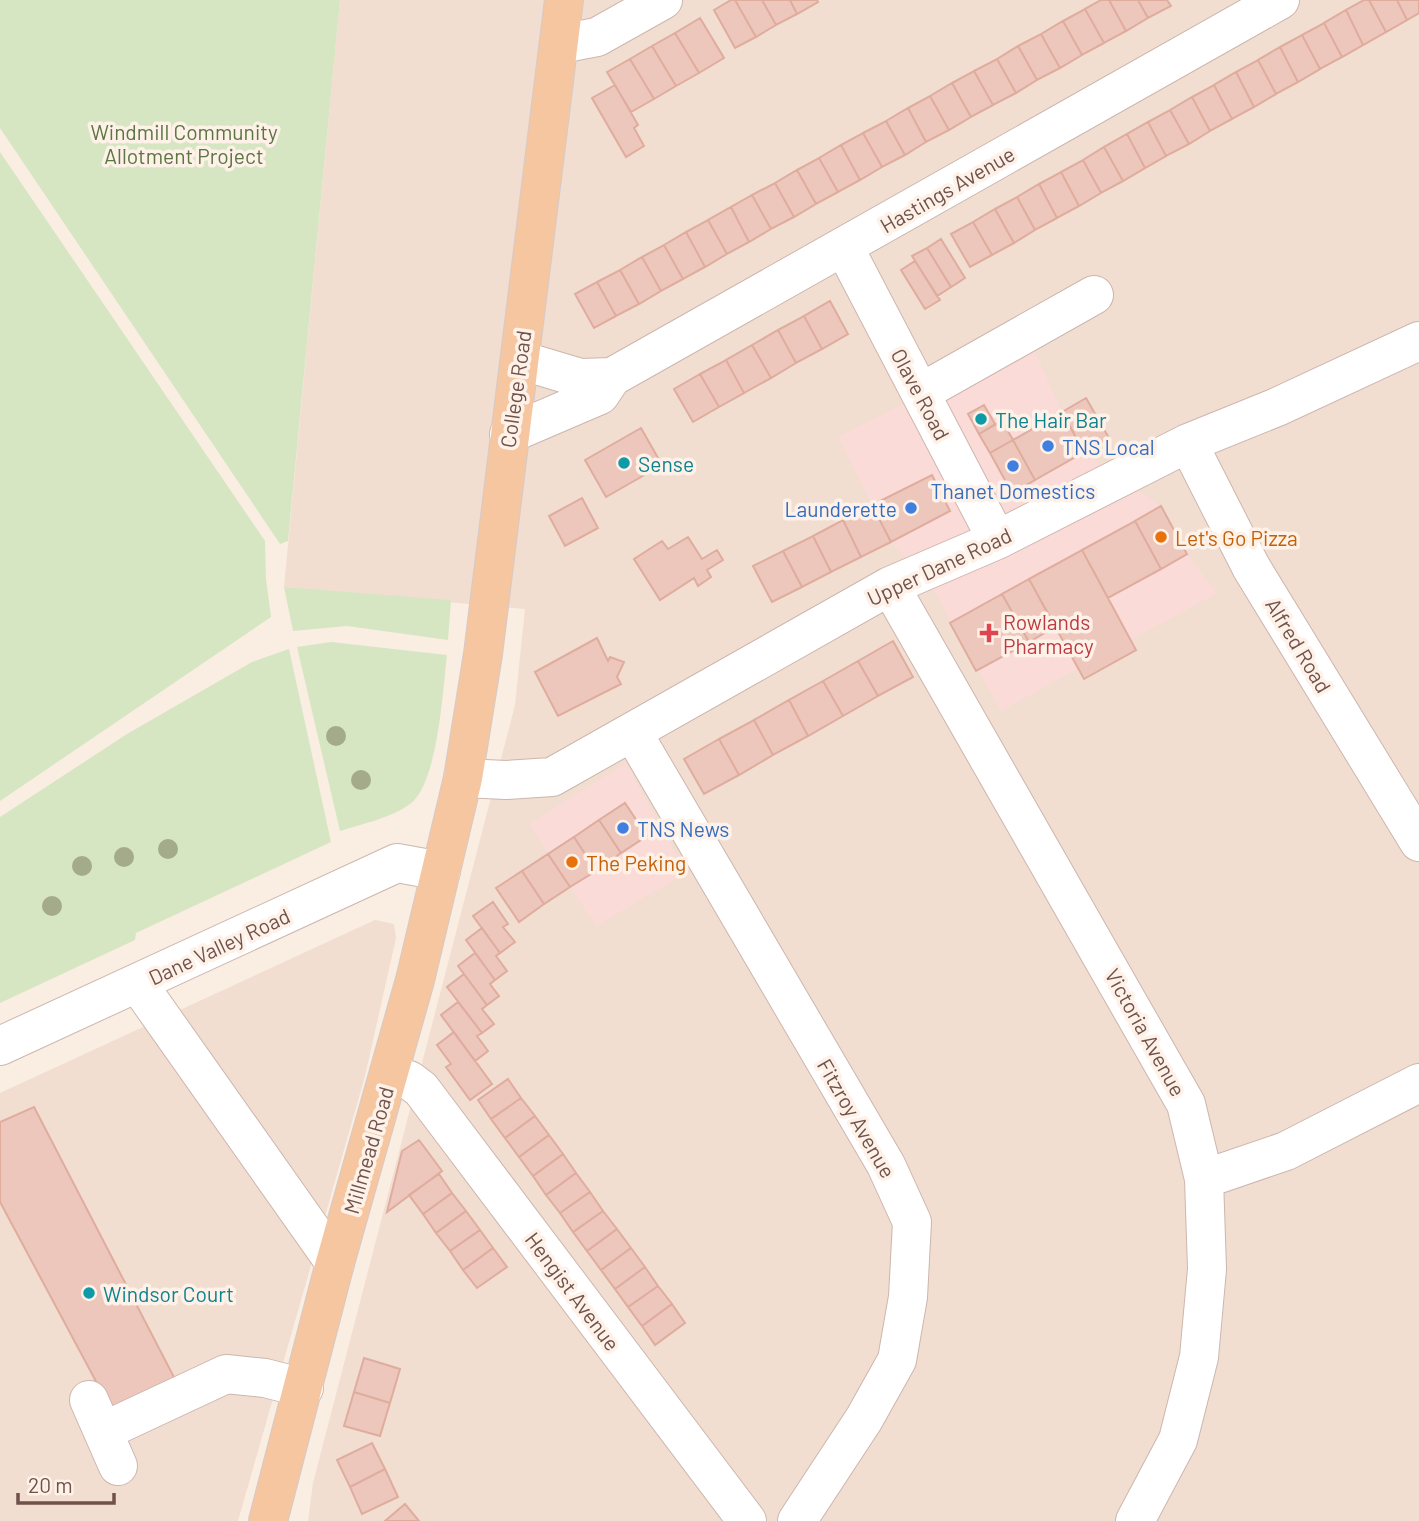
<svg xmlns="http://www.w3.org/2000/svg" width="1419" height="1521" font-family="Barlow,sans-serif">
<rect width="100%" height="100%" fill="#faede2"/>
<!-- residential -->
<path fill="#f1ded1" d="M340,0H1419V1521H308L313,1483L515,705L525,609L284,587Z
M375,920L394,924L396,938L365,1076L238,1521H0V1093Z"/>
<!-- commercial -->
<path fill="#fadbd7" d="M1030,341L1062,412L1084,452L1161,506L1187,554L1217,593L1001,711L936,594L891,542L838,437Z
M626,763L686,873L596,926L529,824Z"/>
<!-- green -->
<path fill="#d7e6c2" d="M0,0H340L288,541L280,544L0,128Z
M0,152L265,541L266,579L271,617L0,801Z
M284,587L451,600L448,640L347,626L293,631Z
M331,642L447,655C443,688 438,784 410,804C391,818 362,824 340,831L297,647Z
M289,649L331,842L136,933L135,940L0,1003V817L127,734L252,662Z"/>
<!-- building -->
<path fill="#edc7bc" stroke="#dfac9e" stroke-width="2" d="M731,0H735L756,37L735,48L714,10Z
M735,0H762L776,25L756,37Z
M762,0H790L797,14L776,25Z
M790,0H817L818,2L797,14Z
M1101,0H1109L1126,31L1104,43L1085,9Z
M1109,0H1138L1148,18L1126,31Z
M1138,0H1167L1171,6L1148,18Z
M1364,0H1369L1386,32L1363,45L1346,10Z
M1369,0H1397L1407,20L1386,32Z
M1397,0H1419V13L1407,20Z
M1085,9L1104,43L1082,55L1063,21Z
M1346,10L1363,45L1342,57L1324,23Z
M700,18L724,58L699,73L675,33Z
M1063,21L1082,55L1060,68L1041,34Z
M1324,23L1342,57L1320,69L1302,35Z
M675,33L699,73L676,86L652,46Z
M1041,34L1060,68L1037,80L1018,46Z
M1302,35L1320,69L1298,82L1280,47Z
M652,46L676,86L654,99L630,59Z
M1018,46L1037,80L1016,93L997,59Z
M1280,47L1298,82L1276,94L1258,60Z
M630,59L654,99L631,112L607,72Z
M997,59L1016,93L993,105L974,71Z
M1258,60L1276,94L1254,107L1236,72Z
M974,71L993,105L971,117L952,83Z
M1236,72L1254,107L1232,119L1214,85Z
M952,83L971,117L949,130L930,96Z
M615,85L638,125L634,128L644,146L626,157L592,98Z
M1214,85L1232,119L1210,131L1192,97Z
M930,96L949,130L926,142L908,108Z
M1192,97L1210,131L1189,144L1170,110Z
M908,108L926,142L905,155L886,121Z
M1170,110L1189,144L1166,156L1148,122Z
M886,121L905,155L882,167L863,133Z
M1148,122L1166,156L1145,168L1127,134Z
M863,133L882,167L860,180L841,145Z
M1127,134L1145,168L1123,181L1104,147Z
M841,145L860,180L838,192L819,158Z
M1104,147L1123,181L1101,193L1083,160Z
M819,158L838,192L816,204L797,170Z
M1083,160L1101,193L1079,206L1061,172Z
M797,170L816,204L794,217L775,183Z
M1061,172L1079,206L1057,218L1039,184Z
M775,183L794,217L771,229L752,195Z
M1039,184L1057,218L1035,230L1017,197Z
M752,195L771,229L749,242L731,207Z
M1017,197L1035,230L1014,243L995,209Z
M731,207L749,242L727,254L708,220Z
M995,209L1014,243L992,255L973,222Z
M708,220L727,254L705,267L686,232Z
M973,222L992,255L970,267L951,234Z
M686,232L705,267L683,279L664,245Z
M941,239L965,278L951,287L927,248Z
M664,245L683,279L661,291L642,257Z
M927,248L951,287L937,296L912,256Z
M642,257L661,291L639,304L620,270Z
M915,261L940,300L925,309L901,270Z
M620,270L639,304L616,316L597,282Z
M597,282L616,316L594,328L575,294Z
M830,301L848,334L822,349L804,316Z
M804,316L822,349L796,363L778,330Z
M778,330L796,363L771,378L752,345Z
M752,345L771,378L744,393L726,360Z
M726,360L744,393L719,407L700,374Z
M700,374L719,407L693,422L674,389Z
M1086,398L1109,438L1084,452L1062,412Z
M984,405L995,424L979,434L968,414Z
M1062,412L1084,452L1035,480L1013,440Z
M1002,421L1013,440L990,453L979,434Z
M641,428L662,465L606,497L585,460Z
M1013,440L1035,480L1012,493L990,453Z
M932,475L950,511L891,542L872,505Z
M582,498L598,528L565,546L549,516Z
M872,505L891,542L861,557L843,520Z
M1161,506L1187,554L1161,569L1135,521Z
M843,520L861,557L831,572L813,536Z
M1135,521L1161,569L1108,598L1082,550Z
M813,536L831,572L802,587L783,551Z
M688,537L702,559L717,550L723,560L707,570L711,577L698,586L694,578L660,600L634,559L662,541L668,549Z
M1082,550L1136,650L1084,679L1029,579Z
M783,551L802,587L772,602L753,566Z
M1029,579L1055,627L1029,642L1002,594Z
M1002,594L1029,642L976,671L950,623Z
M597,638L608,661L610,657L624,662L617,677L621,684L558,716L535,672Z
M893,641L913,677L878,696L858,661Z
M858,661L878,696L843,716L823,681Z
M823,681L843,716L808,736L789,700Z
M789,700L808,736L773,755L754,720Z
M754,720L773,755L739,775L719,739Z
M719,739L739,775L704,794L684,759Z
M625,803L647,836L621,853L599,820Z
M599,820L621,853L596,871L574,837Z
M574,837L596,871L570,887L548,854Z
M548,854L570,887L544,904L522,871Z
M522,871L544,904L519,922L496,888Z
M493,902L508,924L503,927L515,942L500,953L473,916Z
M482,928L500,953L496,956L507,971L495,980L466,940Z
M475,953L495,980L490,984L499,996L487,1005L458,966Z
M464,974L487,1005L482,1009L494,1024L482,1033L447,987Z
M458,1002L482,1033L477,1036L488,1051L475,1061L441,1015Z
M454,1032L492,1084L470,1100L446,1067L451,1064L437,1045Z
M508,1079L521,1098L491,1119L478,1100Z
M521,1098L535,1116L505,1138L491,1119Z
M34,1107L177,1383L114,1415L0,1202V1122Z
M535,1116L549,1135L519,1157L505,1138Z
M549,1135L563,1154L533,1176L519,1157Z
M419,1140L442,1171L387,1212L402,1151Z
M563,1154L576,1173L546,1195L533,1176Z
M576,1173L590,1192L560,1213L546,1195Z
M439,1174L452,1193L423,1214L409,1195Z
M590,1192L603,1211L573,1232L560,1213Z
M452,1193L466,1211L436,1233L423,1214Z
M466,1211L480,1230L450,1251L436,1233Z
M603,1211L617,1229L587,1251L573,1232Z
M617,1229L631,1248L601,1270L587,1251Z
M480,1230L493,1248L463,1270L450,1251Z
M493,1248L507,1267L477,1288L463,1270Z
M631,1248L645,1267L615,1289L601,1270Z
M645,1267L658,1286L628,1307L615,1289Z
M658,1286L672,1304L642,1326L628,1307Z
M672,1304L685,1323L655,1345L642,1326Z
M364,1358L400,1369L390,1403L354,1392Z
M354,1392L390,1403L380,1436L344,1426Z
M372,1443L385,1469L350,1487L337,1460Z
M385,1469L398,1497L362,1514L350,1487Z
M405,1504L419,1521H385Z"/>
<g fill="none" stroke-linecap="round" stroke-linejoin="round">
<defs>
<path id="minor" d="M560,44L597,37L663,0
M844,247L997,540
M520,360L580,378L612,377
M920,393L1094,295
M509,434L600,395L612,377L1280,0
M1188,443L1251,567L1419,842
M890,586L1186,1104L1204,1179L1207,1269L1199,1357L1178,1440L1135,1521
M633,733L886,1165L912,1222L908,1297L897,1360L864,1419L797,1521
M463,778L506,780L552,777L890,586L997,540L1188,443L1277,407L1419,341
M138,984L335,1263
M0,1046L397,863L441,871
M390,1074L409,1080L421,1089L747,1521
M1204,1179L1286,1151L1419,1083
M89,1400L118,1466
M104,1431L226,1374L265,1378L304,1388"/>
<path id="major" d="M268,1521L335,1263L415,980L463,778L483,654L564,0"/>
</defs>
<!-- minor casing -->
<use href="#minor" stroke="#cdb6ad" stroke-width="40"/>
<!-- major casing -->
<use href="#major" stroke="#d4cbc9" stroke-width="40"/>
<!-- minor -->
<use href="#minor" stroke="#fff" stroke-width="38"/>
<!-- major -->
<use href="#major" stroke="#f5c69f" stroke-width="38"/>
</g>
<!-- trees -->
<g fill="#a3ab8b">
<circle cx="336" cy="736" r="10"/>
<circle cx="361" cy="780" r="10"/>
<circle cx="168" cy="849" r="10"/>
<circle cx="124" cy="857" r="10"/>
<circle cx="82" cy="866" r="10"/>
<circle cx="52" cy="906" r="10"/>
</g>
<!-- markers -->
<g fill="#0f9aa8" stroke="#fef1e8" stroke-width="2.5">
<circle cx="981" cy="419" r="7"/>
<circle cx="624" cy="463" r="7"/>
<circle cx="89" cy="1293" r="7"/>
</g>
<g fill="#3f7fe0" stroke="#fef1e8" stroke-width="2.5">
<circle cx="1048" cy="446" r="7"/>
<circle cx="1013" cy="466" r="7"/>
<circle cx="911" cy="508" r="7"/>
<circle cx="623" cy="828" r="7"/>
</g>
<g fill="#e8710a" stroke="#fef1e8" stroke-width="2.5">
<circle cx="1161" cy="537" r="7"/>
<circle cx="572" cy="862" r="7"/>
</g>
<path fill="#e0444e" stroke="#fef1e8" stroke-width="2.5" d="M985.5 622.5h7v7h7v7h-7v7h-7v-7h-7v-7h7z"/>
<g text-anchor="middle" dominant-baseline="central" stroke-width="7" stroke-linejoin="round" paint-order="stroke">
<!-- park labels -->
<g font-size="21" fill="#5b7543" stroke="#fef1e8">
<text x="184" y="131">Windmill Community<tspan x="184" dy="24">Allotment Project</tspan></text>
</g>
<!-- street labels -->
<g font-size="21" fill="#70524b" stroke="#fef1e8">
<text transform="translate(947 189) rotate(-30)">Hastings Avenue</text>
<text transform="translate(515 389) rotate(-82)">College Road</text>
<text transform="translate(921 394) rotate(62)">Olave Road</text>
<text transform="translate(939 566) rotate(-25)">Upper Dane Road</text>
<text transform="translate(1299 645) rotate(59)">Alfred Road</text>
<text transform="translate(219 946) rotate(-25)">Dane Valley Road</text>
<text transform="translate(1146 1032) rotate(61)">Victoria Avenue</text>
<text transform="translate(857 1118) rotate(60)">Fitzroy Avenue</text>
<text transform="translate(368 1150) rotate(-74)">Millmead Road</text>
<text transform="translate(573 1291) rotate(53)">Hengist Avenue</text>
</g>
<!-- culture labels -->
<g font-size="21" fill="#0d838f" stroke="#fef1e8" text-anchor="start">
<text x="995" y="419">The Hair Bar</text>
<text x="638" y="463">Sense</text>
<text x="103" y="1293">Windsor Court</text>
</g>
<!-- shop labels -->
<g font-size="21" fill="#366cbe" stroke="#fef1e8" text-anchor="start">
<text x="1062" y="446">TNS Local</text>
<text x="1013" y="490" text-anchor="middle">Thanet Domestics</text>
<text x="897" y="508" text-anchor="end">Launderette</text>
<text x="637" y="828">TNS News</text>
</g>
<!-- food labels -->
<g font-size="21" fill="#c56008" stroke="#fef1e8" text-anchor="start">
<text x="1175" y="537">Let's Go Pizza</text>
<text x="586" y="862">The Peking</text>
</g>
<!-- health labels -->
<g font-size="21" fill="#be3a42" stroke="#fef1e8" text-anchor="start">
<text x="1003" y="621">Rowlands<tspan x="1003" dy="24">Pharmacy</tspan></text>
</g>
</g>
<!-- scale -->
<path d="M18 1493v10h96v-10" fill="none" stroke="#70524b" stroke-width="3.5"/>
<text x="28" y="1493" font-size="21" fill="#70524b" stroke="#fef1e8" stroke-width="5" paint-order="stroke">20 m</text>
</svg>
